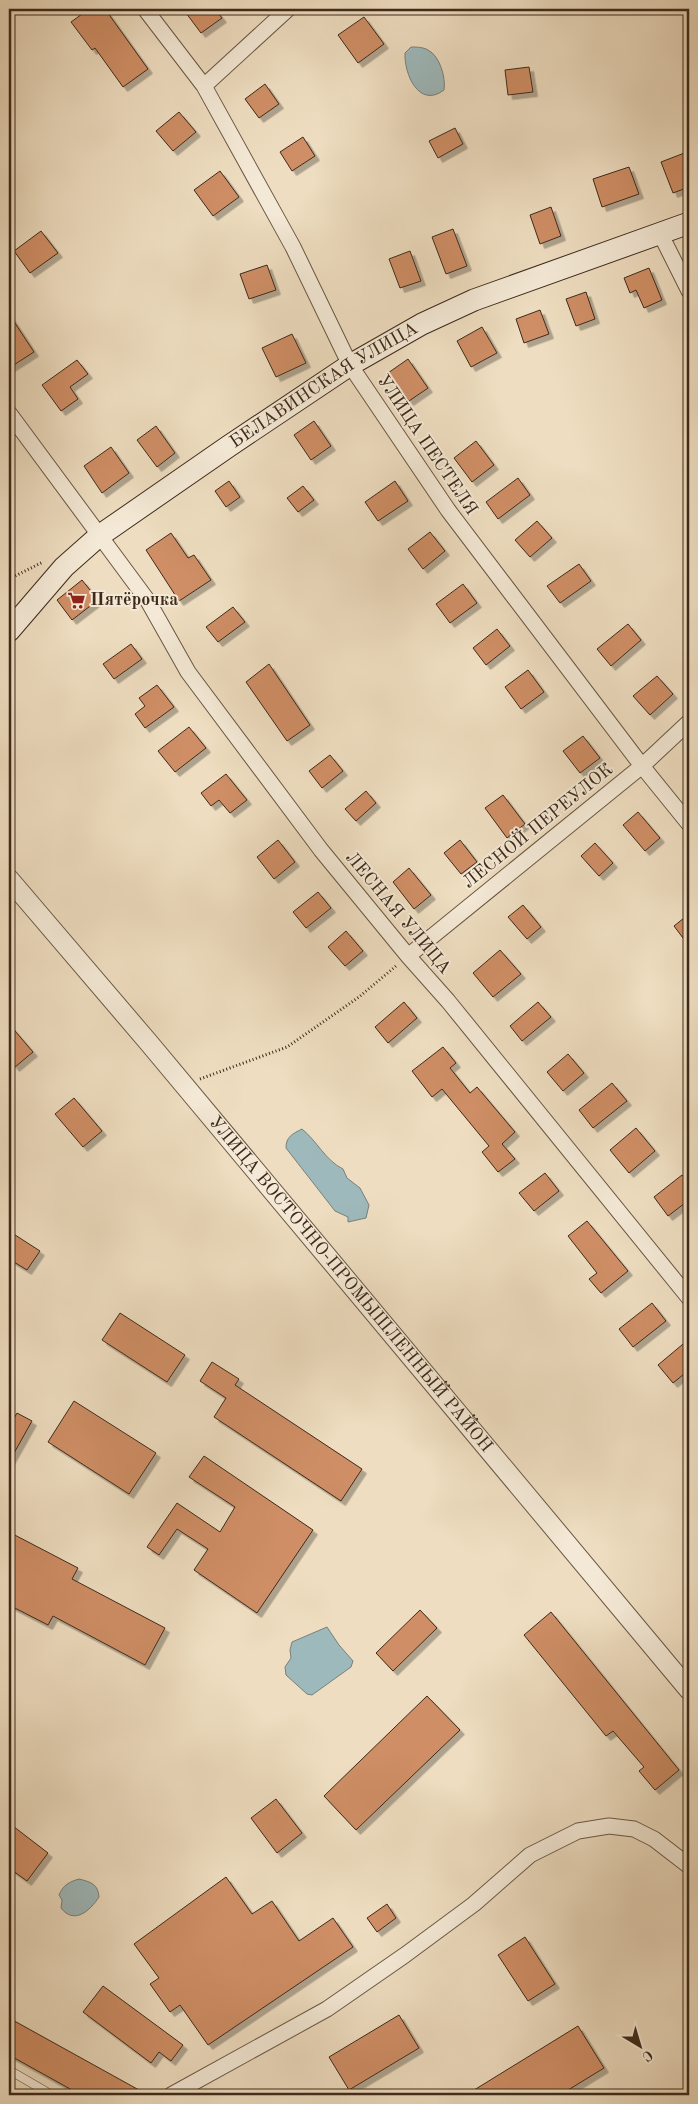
<svg xmlns="http://www.w3.org/2000/svg" width="698" height="2104" font-family="'Old Standard TT',serif">
<defs>
<filter id="shadow"><feDropShadow dx="4.5" dy="4.5" stdDeviation="0" flood-color="#0004"/></filter>
</defs>
<rect width="100%" height="100%" fill="#eeddc0"/>
<filter id="stains"><feTurbulence type="fractalNoise" baseFrequency=".004" numOctaves="4"/><feColorMatrix values="0 0 0 0 .2 0 0 0 0 .09 0 0 0 0 .02 0 0 0 .5 -.17"/></filter>
<radialGradient id="worn" r=".72"><stop offset=".6" stop-color="#630" stop-opacity="0"/><stop offset="1" stop-color="#630" stop-opacity=".3"/></radialGradient>
<!-- water -->
<path fill="#9eb9bc" stroke="#77807c" d="M411,47C416,47 423,47 428,50C440,56 446,78 444,90C419,109 404,74 405,53Z
M302,1129C317,1141 325,1160 343,1169L347,1178L360,1188L369,1205L366,1218L348,1222V1217L335,1211L286,1148C286,1137 292,1134 302,1129Z
M327,1627L339,1645L353,1661L351,1667L312,1695L307,1694L286,1675L285,1667L291,1658L290,1650L292,1642Z
M79,1879C91,1882 98,1884 99,1897C90,1911 74,1925 61,1908L62,1900L59,1895C63,1885 69,1882 79,1879Z"/>
<!-- building -->
<path fill="#cf8e65" stroke="#3d2a1b" filter="url(#shadow)" d="M89,9H105L148,69L123,87L95,48L92,50L71,22Z
M183,9H215L222,18L201,33Z
M364,17L384,44L358,63L338,35Z
M529,67L533,92L508,95L505,70Z
M265,84L279,104L259,118L245,99Z
M179,112L196,132L173,151L156,131Z
M455,128L463,144L438,158L429,141Z
M303,137L315,156L292,171L280,152Z
M687,152L689,159V187L673,193L661,162Z
M629,167L639,194L602,207L593,179Z
M220,171L239,197L213,216L194,190Z
M551,207L561,236L540,244L530,215Z
M453,229L467,266L446,274L432,237Z
M41,231L58,253L30,273L14,251Z
M410,251L421,281L400,288L389,259Z
M267,265L276,290L249,299L240,274Z
M649,268L662,300L644,308L636,290L630,293L624,278Z
M586,292L595,319L576,326L566,299Z
M540,310L549,334L524,343L516,319Z
M9,314L34,352L9,368Z
M482,327L497,353L471,367L457,341Z
M292,334L306,363L276,377L262,348Z
M408,359L428,388L409,401L388,373Z
M77,360L88,374L70,387L78,399L61,411L42,385Z
M314,421L331,446L311,460L294,435Z
M156,426L175,453L157,467L137,440Z
M476,441L494,465L472,482L454,458Z
M111,447L129,473L102,493L84,466Z
M518,478L530,495L498,519L486,502Z
M229,481L240,497L226,507L215,491Z
M395,481L408,501L378,521L365,502Z
M303,486L314,500L298,512L287,498Z
M537,521L552,538L530,557L515,540Z
M430,532L445,551L423,569L408,549Z
M171,533L188,558L194,555L211,580L179,601L146,550Z
M579,564L591,581L560,603L547,586Z
M82,580L98,600L72,620L57,600Z
M463,584L477,603L450,623L436,604Z
M233,607L245,622L218,642L206,627Z
M628,624L641,640L611,666L597,649Z
M497,629L510,646L486,665L473,648Z
M131,644L142,659L114,679L103,664Z
M269,664L310,725L287,741L246,682Z
M528,670L544,692L521,709L505,687Z
M657,676L673,694L650,715L633,696Z
M157,685L174,707L145,728L135,714L145,706L139,698Z
M189,727L206,748L175,772L158,751Z
M583,736L600,758L580,773L563,751Z
M330,755L343,771L322,788L309,771Z
M226,774L247,800L230,813L219,800L211,806L201,793Z
M366,791L376,803L356,821L345,809Z
M503,795L525,824L507,838L485,808Z
M638,812L660,838L645,851L623,825Z
M278,840L295,862L274,879L257,857Z
M460,840L477,862L461,874L444,853Z
M595,843L613,863L599,876L581,856Z
M409,868L431,895L414,909L393,882Z
M318,892L331,908L306,928L293,912Z
M523,905L541,927L527,939L508,917Z
M689,914V946L674,926Z
M346,931L363,951L345,966L328,947Z
M500,950L521,974L493,997L473,973Z
M404,1002L417,1018L388,1043L375,1027Z
M538,1002L551,1017L522,1041L510,1026Z
M9,1024L33,1052L15,1067L9,1060Z
M443,1047L456,1063L450,1068L470,1093L477,1087L515,1132L502,1144L515,1159L498,1172L482,1152L489,1146L442,1089L432,1097L412,1071Z
M568,1054L584,1073L563,1091L547,1072Z
M612,1083L627,1101L593,1128L579,1110Z
M74,1098L102,1131L83,1147L55,1114Z
M636,1128L655,1151L629,1173L610,1150Z
M545,1173L559,1191L534,1211L519,1193Z
M682,1175L689,1184V1200L668,1216L654,1197Z
M587,1221L628,1271L601,1293L589,1279L597,1273L568,1236Z
M9,1231L40,1251L27,1270L9,1259Z
M652,1303L666,1321L633,1347L619,1329Z
M120,1313L185,1355L167,1382L102,1340Z
M689,1339V1370L673,1383L658,1365Z
M212,1362L239,1379L235,1385L362,1469L341,1501L214,1417L226,1398L200,1381Z
M74,1401L156,1453L129,1494L48,1442Z
M17,1413L32,1421L9,1462V1427Z
M204,1456L313,1530L257,1613L194,1570L208,1549L177,1529L159,1555L147,1547L177,1503L220,1532L235,1507L189,1477Z
M9,1532L78,1568L72,1579L165,1628L145,1665L53,1616L48,1625L9,1605Z
M420,1610L437,1628L393,1671L376,1653Z
M551,1612L679,1770L655,1790L639,1771L644,1767L613,1731L606,1736L524,1635Z
M427,1696L460,1730L356,1830L324,1796Z
M276,1799L302,1833L277,1853L251,1818Z
M9,1823L48,1853L27,1881L9,1868Z
M226,1877L252,1914L272,1901L299,1941L333,1918L353,1947L208,2045L180,2005L170,2012L150,1984L159,1978L134,1944Z
M387,1904L396,1918L377,1932L367,1918Z
M525,1937L555,1984L528,2001L498,1955Z
M103,1986L183,2045L171,2061L159,2052L151,2063L83,2012Z
M399,2015L419,2048L349,2090L329,2057Z
M9,2018L148,2095H81L9,2055Z
M578,2026L604,2068L560,2095H466Z"/>
<g fill="none" stroke-linecap="round" stroke-linejoin="round">
<defs>
<path id="service" d="M9,2070L52,2095"/>
<path id="minor" d="M145,9L204,86L293,247L350,365L448,510L642,766L689,824
M204,86L288,9
M660,233L689,291
M9,413L148,601L188,672L321,850L408,956L448,1001L689,1298
M408,956L642,766L689,722
M171,2095L327,2009L405,1955L474,1904L530,1855L578,1831L609,1826L634,1829L654,1839L689,1866"/>
<g id="tertiary">
<path id="s1" d="M9,879L149,1043L689,1690"/>
</g>
<g id="secondary">
<path id="s2" d="M9,631L64,567L99,536L229,446L350,365L422,324L474,300L689,223"/>
</g>
</defs>
<!-- service casing -->
<use href="#service" stroke="#695744" stroke-width="9"/>
<!-- minor casing -->
<use href="#minor" stroke="#695744" stroke-width="17"/>
<!-- tertiary casing -->
<use href="#tertiary" stroke="#695744" stroke-width="21"/>
<!-- secondary casing -->
<use href="#secondary" stroke="#3d2a1b" stroke-width="23"/>
<!-- path -->
<path stroke="#3d2a1b" stroke-width="3" stroke-dasharray="1 2.5" stroke-linecap="butt" d="M9,579L43,562
M200,1079L287,1047L359,997L396,966"/>
<!-- service -->
<use href="#service" stroke="#f4e9d6" stroke-width="8"/>
<!-- minor -->
<use href="#minor" stroke="#f4e9d6" stroke-width="15"/>
<!-- tertiary -->
<use href="#tertiary" stroke="#f4e9d6" stroke-width="19"/>
<!-- secondary -->
<use href="#secondary" stroke="#f4e9d6" stroke-width="21"/>
</g>
<!-- icons -->
<defs>
<symbol id="supermarket-bare" viewBox="-9 -9 18 18"><path d="M-6-5.5h2.5l.6 2H6L4.5 2H-2.5L-4.4-4H-6ZM-1.5 3.2a1.3 1.3 0 1 0 .1 0ZM3 3.2a1.3 1.3 0 1 0 .1 0Z" fill="#8f2418" stroke="#f4e9d6" stroke-width="2.5" paint-order="stroke"/></symbol>
</defs>
<g fill-rule="evenodd">
<use href="#supermarket-bare" x="64" y="588" width="25" height="25"/>
</g>
<g text-anchor="middle" dominant-baseline="central" stroke-width="4" stroke-linejoin="round" paint-order="stroke">
<!-- street labels -->
<g font-size="18" fill="#3d2a1b" stroke="#f4e9d6">
<text stroke="none"><textPath href="#s2" startOffset="402">БЕЛАВИНСКАЯ УЛИЦА</textPath></text>
<text transform="translate(427 445) rotate(56)">УЛИЦА ПЕСТЕЛЯ</text>
<text transform="translate(538 826) rotate(-39)">ЛЕСНОЙ ПЕРЕУЛОК</text>
<text transform="translate(398 913) rotate(50)">ЛЕСНАЯ УЛИЦА</text>
<text stroke="none"><textPath href="#s1" startOffset="530">УЛИЦА ВОСТОЧНО-ПРОМЫШЛЕННЫЙ РАЙОН</textPath></text>
</g>
<!-- poi labels -->
<g font-size="18" font-weight="bold" fill="#3d2a1b" stroke="#f4e9d6" text-anchor="start">
<text x="90" y="600">Пятёрочка</text>
</g>
</g>
<!-- margin -->
<rect width="698" height="2104" fill="none" stroke="#eeddc0" stroke-width="30"/>
<rect x="10" y="10" width="678" height="2084" fill="none" stroke="#3d2a1b" stroke-width="2.5"/>
<rect x="15" y="15" width="668" height="2074" fill="none" stroke="#3d2a1b"/>
<!-- north arrow -->
<g transform="translate(640 2046) rotate(142)" stroke="#f4e9d6" stroke-width="4" paint-order="stroke">
<path d="M0-4L9 19L0 12L-9 19Z" fill="#3d2a1b"/>
<text y="-8" font-size="14" font-weight="bold" text-anchor="middle" fill="#3d2a1b">С</text>
</g>
<rect width="100%" height="100%" filter="url(#stains)"/>
<rect width="100%" height="100%" fill="url(#worn)"/>
</svg>
